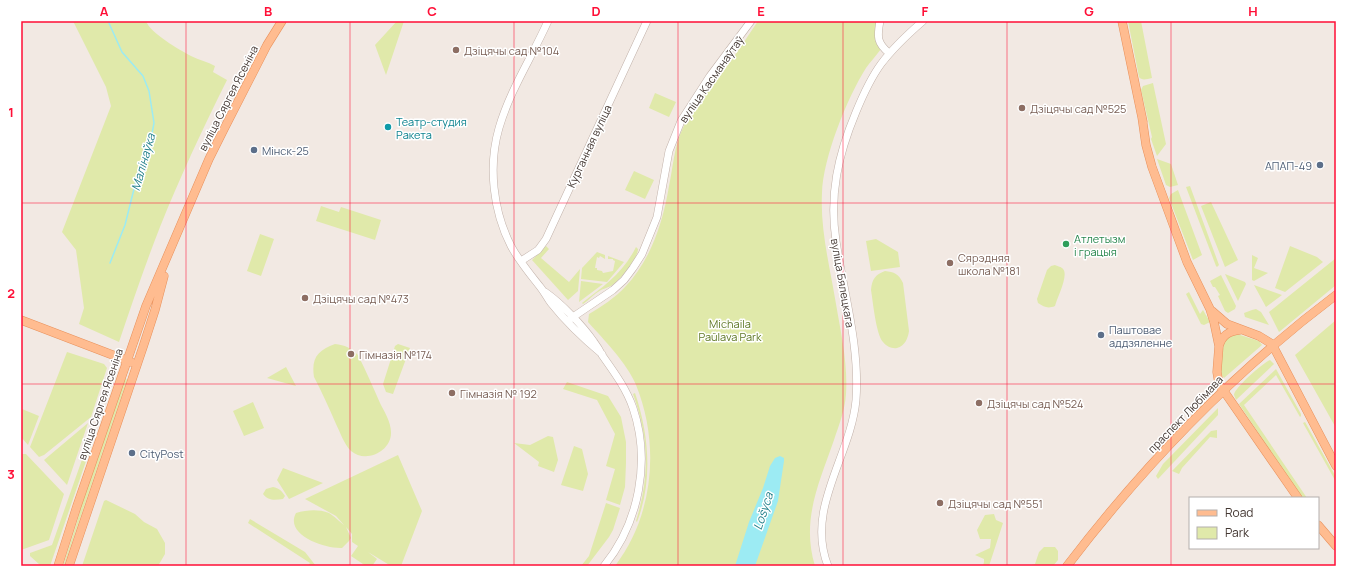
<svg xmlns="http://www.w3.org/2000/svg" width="1357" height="587" font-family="Manrope,sans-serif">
<rect width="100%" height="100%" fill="#f2e9e3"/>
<!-- green -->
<path fill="#e0e9aa" d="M73,21H146C150,33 180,50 191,56C199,60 208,62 215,66L213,72L227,80C203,128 180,177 160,227C145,265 132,304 119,342L79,324L84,308L76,250L62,232L111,106L106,87Z
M397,21H404L386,75L375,45Z
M758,21H877L881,49C876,56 870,62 866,68C847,98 823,158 822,193C820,230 830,267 836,304C841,333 848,364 846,394C845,410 839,425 834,440C819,483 801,520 815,566H615C654,515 660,444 636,385C627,363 604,340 588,322L589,314C601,307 616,297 625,287C651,260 663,222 669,186C673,168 674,147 682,130C691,109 708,91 722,73C735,56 746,39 758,21Z
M1128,21H1141L1152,78C1147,79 1142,81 1139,77Z
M1153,83L1166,144L1157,156L1151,139L1152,137L1141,90L1143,86Z
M655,93L676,102L669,117L649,108Z
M1157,159L1171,164L1178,185L1170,187L1166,185Z
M634,171L654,180L645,199L625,190Z
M1190,186L1219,265L1217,267L1216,266L1186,187Z
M1178,190L1202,255L1193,260L1169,198L1171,194Z
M1211,202L1238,260L1225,267L1201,206Z
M321,206L339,212L341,207L381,220L375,240L316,221Z
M260,234L274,239L261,276L247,271Z
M876,239L898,252L900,267L871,271L866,241Z
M546,246L549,249L541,258L569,282L580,269L578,291L568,300L532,260Z
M1290,246L1317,257L1323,262L1285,292L1275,288Z
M636,247L638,249C638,258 622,277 615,283C611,287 605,288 601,290C594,294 589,300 583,304L582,303C604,286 623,273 636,247Z
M597,252L605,255V259L600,256L599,258L597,257L595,268H597V270L602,271L603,273L613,271L615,261L613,260V259H608V256L624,262L607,282L581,279L582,268Z
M1252,255L1258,258L1254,268L1268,273L1254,281L1252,280Z
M1336,258V285L1279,332L1269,312Z
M1055,265C1057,266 1062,267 1063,269C1069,275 1057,298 1055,306C1048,309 1044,307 1038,303L1037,299L1047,270L1051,266Z
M885,271C894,272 899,274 903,283L909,331C908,338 905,346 897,348C892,349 886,346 883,342C876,334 873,302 871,290C872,279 875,275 885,271Z
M1225,274L1245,282L1246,284L1238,301Z
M1221,275L1236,306L1235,309L1228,313L1225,311L1218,296L1220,295L1215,287H1213L1210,281Z
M581,281L603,284L579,302Z
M1254,285L1282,295L1266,307Z
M1189,292L1200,314L1203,310L1210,322L1204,325L1201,324L1186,294Z
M1256,309L1261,312L1269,325L1245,317L1244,313L1252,310Z
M1336,320V428L1295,355Z
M1237,334L1259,341L1262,345L1224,378C1217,372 1223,347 1226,338Z
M335,344C345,345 351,348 358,355C366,371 373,387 380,403C384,411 391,422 391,432C392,451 366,464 351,451C344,444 340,432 336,424C329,408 322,392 314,377C311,358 318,350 335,344Z
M398,344L410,348L393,394L386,392L383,384L395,346Z
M67,352L104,364L107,368L91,417L44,455L39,457L30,447Z
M1270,360L1274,364L1236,400L1234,395C1234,388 1263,363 1270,360Z
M286,367L296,386L267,378Z
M1276,369L1301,414V416L1300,417L1276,375L1244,405L1307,498H1302L1239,404Z
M125,378L127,380L64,566H63L77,522L82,503Z
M567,382L608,396L621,417L626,442V463L625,487L620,505L606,500L615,469L606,466L615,434L597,400L563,389Z
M635,393C649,434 653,481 637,522L636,521C650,476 649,438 633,394Z
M253,402L264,428L244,436L233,411Z
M1218,408V415L1158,479L1156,476L1163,464Z
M22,409L39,416L28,445L21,437Z
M1305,422L1336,477V482L1303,423Z
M88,423L67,485L44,460Z
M1217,430V438L1210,437L1182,468L1179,474L1172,471L1211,431Z
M91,434L95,435L50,566H39L40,565L30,556V553L52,545Z
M548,436L553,437L558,460L554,472L538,466L539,462L514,443L530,445Z
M574,446L582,449L588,474L583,491L561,485Z
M21,454H26L64,494L49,540L21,550Z
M398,455L422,511L401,566H391L368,552L377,559L372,566H366L351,556L358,546L352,542V534L346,527L351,538L349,541L342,548C325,549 284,535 296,513C307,510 318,509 329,513C334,516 340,522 344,525L336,516L305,499Z
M283,468L323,483L289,499L277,480Z
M273,487C279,488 282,491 285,496L283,499C275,500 268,501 263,494L266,489Z
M106,500L135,514L144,522L157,529L165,543V554L158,566H82L104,501Z
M606,503L620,508L613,530L609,537L587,566H581L589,556Z
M994,514L996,520L1003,523L989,566H983L984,562V559L975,555L990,548L991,539H980L977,530L985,515Z
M250,519L305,552L316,566H308L310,563L248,523Z
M1044,547H1055L1058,551V560L1053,566H1028L1035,564L1039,552Z"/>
<!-- water -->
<path fill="#9cebf3" d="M780,456L784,458V461L778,501L755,566H735L749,522L763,488L770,466L775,458Z"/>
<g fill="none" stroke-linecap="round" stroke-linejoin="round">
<!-- stream -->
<path stroke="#9cebf3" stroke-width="1.5" d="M108,21L122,52L143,76L149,91L154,123L150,144L138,173L125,225L110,263"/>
<defs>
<path id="minor" d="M548,21C532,57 510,90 499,128C488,166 493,211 511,246C519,261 530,274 541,288C545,293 547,298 551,303C566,322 584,339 602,354
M880,21C877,37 877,43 889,53
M521,261L538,250L546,239L647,21
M545,292C561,303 583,326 594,342C597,346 600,351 602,355C614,372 626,388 633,408C651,461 639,523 604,566
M567,321L613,290L624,280L633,268L642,254L657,217L669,151L681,121L710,76L751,21
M828,566C805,508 851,456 856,400C860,347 844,294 836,241C829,195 838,155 856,112C863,95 870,79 881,64C893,48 908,34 923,21"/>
<path id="major" d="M1122,21L1143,122
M1142,117L1146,145L1152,167L1187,262L1210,309L1214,322L1219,346L1217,372L1219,384L1298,498
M1212,311L1227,324L1259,336L1272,344L1336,466
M21,320L131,362
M1219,346C1222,335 1229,331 1240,330
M1318,525L1336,546
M58,566L77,506L146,306L209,159L224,129L267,45L282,21
M69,566L143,347L155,310L164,276
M1067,566C1144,465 1234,372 1336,295"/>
</defs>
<!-- minor casing -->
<use href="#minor" stroke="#c1b1a9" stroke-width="8"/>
<!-- major casing -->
<use href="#major" stroke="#e8915c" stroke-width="9"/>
<!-- minor -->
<use href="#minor" stroke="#fff" stroke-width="7"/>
<!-- major -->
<use href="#major" stroke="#ffbc90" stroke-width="8"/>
</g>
<!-- grid -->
<path fill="none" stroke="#ff0e36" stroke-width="1" stroke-opacity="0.55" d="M186,21V566M350,21V566M514,21V566M678,21V566M843,21V566M1007,21V566M1171,21V566M21,203H1336M21,384H1336"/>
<!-- markers -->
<g fill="#8d6e63" stroke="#fff" stroke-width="1.5">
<circle cx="456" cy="50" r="4"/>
<circle cx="1022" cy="108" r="4"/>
<circle cx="950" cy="263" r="4"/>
<circle cx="305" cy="298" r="4"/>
<circle cx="351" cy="354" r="4"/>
<circle cx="452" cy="393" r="4"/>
<circle cx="979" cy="403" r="4"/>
<circle cx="940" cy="503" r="4"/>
</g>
<circle fill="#0f9aa8" stroke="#fff" stroke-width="1.5" cx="388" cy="127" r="4"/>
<g fill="#5c6f8a" stroke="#fff" stroke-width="1.5">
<circle cx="254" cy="150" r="4"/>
<circle cx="1320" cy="165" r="4"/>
<circle cx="1101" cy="335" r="4"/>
<circle cx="132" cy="453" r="4"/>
</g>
<circle fill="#2e9e5b" stroke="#fff" stroke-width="1.5" cx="1066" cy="244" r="4"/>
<g text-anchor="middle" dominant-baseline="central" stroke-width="3" stroke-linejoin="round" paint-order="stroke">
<!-- education labels -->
<g font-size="11" fill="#785e54" stroke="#fff" text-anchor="start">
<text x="464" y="50">Дзіцячы сад №104</text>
<text x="1030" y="108">Дзіцячы сад №525</text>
<text x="958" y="257">Сярэдняя<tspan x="958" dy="13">школа №181</tspan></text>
<text x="313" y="298">Дзіцячы сад №473</text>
<text x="359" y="354">Гімназія №174</text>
<text x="460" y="393">Гімназія № 192</text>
<text x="987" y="403">Дзіцячы сад №524</text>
<text x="948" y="503">Дзіцячы сад №551</text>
</g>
<!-- street labels -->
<g font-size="11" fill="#443833" stroke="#fff">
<text transform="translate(711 79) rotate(-55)">вуліца Касманаўтаў</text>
<text transform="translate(228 98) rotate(-63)">вуліца Сяргея Ясеніна</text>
<text transform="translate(589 146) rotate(-65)">Курганная вуліца</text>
<text transform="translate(843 283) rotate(80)">вуліца Бялецкага</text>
<text transform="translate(100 404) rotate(-71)">вуліца Сяргея Ясеніна</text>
<text transform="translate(1185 414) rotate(-46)">праспект Любімава</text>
</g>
<!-- culture labels -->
<g font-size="11" fill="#0d838f" stroke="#fff" text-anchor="start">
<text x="396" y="121">Театр-студия<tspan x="396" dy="13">Ракета</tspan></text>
</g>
<!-- service labels -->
<g font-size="11" fill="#4e5e75" stroke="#fff" text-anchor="start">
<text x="262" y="150">Мінск-25</text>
<text x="1312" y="165" text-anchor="end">АПАП-49</text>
<text x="1109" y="329">Паштовае<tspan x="1109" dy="13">аддзяленне</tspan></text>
<text x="140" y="453">CityPost</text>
</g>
<!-- leisure labels -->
<g font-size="11" fill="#27864d" stroke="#fff" text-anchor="start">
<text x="1074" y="238">Атлетызм<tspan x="1074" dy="13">і грацыя</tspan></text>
</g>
<!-- park labels -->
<g font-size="11" fill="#5f7825" stroke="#fff">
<text x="730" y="323">Michaila<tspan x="730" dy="13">Paŭlava Park</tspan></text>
</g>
<!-- water labels -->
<g font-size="12" font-style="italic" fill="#23808b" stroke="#fff">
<text transform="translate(143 162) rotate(-74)">Малінаўка</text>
<text transform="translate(763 511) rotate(-72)">Lošyca</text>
</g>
</g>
<!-- border -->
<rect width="1357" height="587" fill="none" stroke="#ffffff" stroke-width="44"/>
<!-- legend -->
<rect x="1189" y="497" width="130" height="52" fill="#ffffff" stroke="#b4afad"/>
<rect x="1197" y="510" width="20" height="6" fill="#ffbc90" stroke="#b4afad"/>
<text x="1225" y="517" font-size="12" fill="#443833">Road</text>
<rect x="1197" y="527" width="20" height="12" fill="#e0e9aa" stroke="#b4afad"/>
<text x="1225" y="537" font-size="12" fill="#443833">Park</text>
<rect x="22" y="22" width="1313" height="543" fill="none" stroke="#ff0e36" stroke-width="1.5"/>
<g font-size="13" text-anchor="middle" font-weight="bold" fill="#ff0e36">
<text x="104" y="16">A</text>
<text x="268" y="16">B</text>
<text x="432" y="16">C</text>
<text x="596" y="16">D</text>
<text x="761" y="16">E</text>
<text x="925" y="16">F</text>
<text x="1089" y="16">G</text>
<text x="1253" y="16">H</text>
<text x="11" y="117">1</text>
<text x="11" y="298">2</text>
<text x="11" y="479">3</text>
</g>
</svg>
